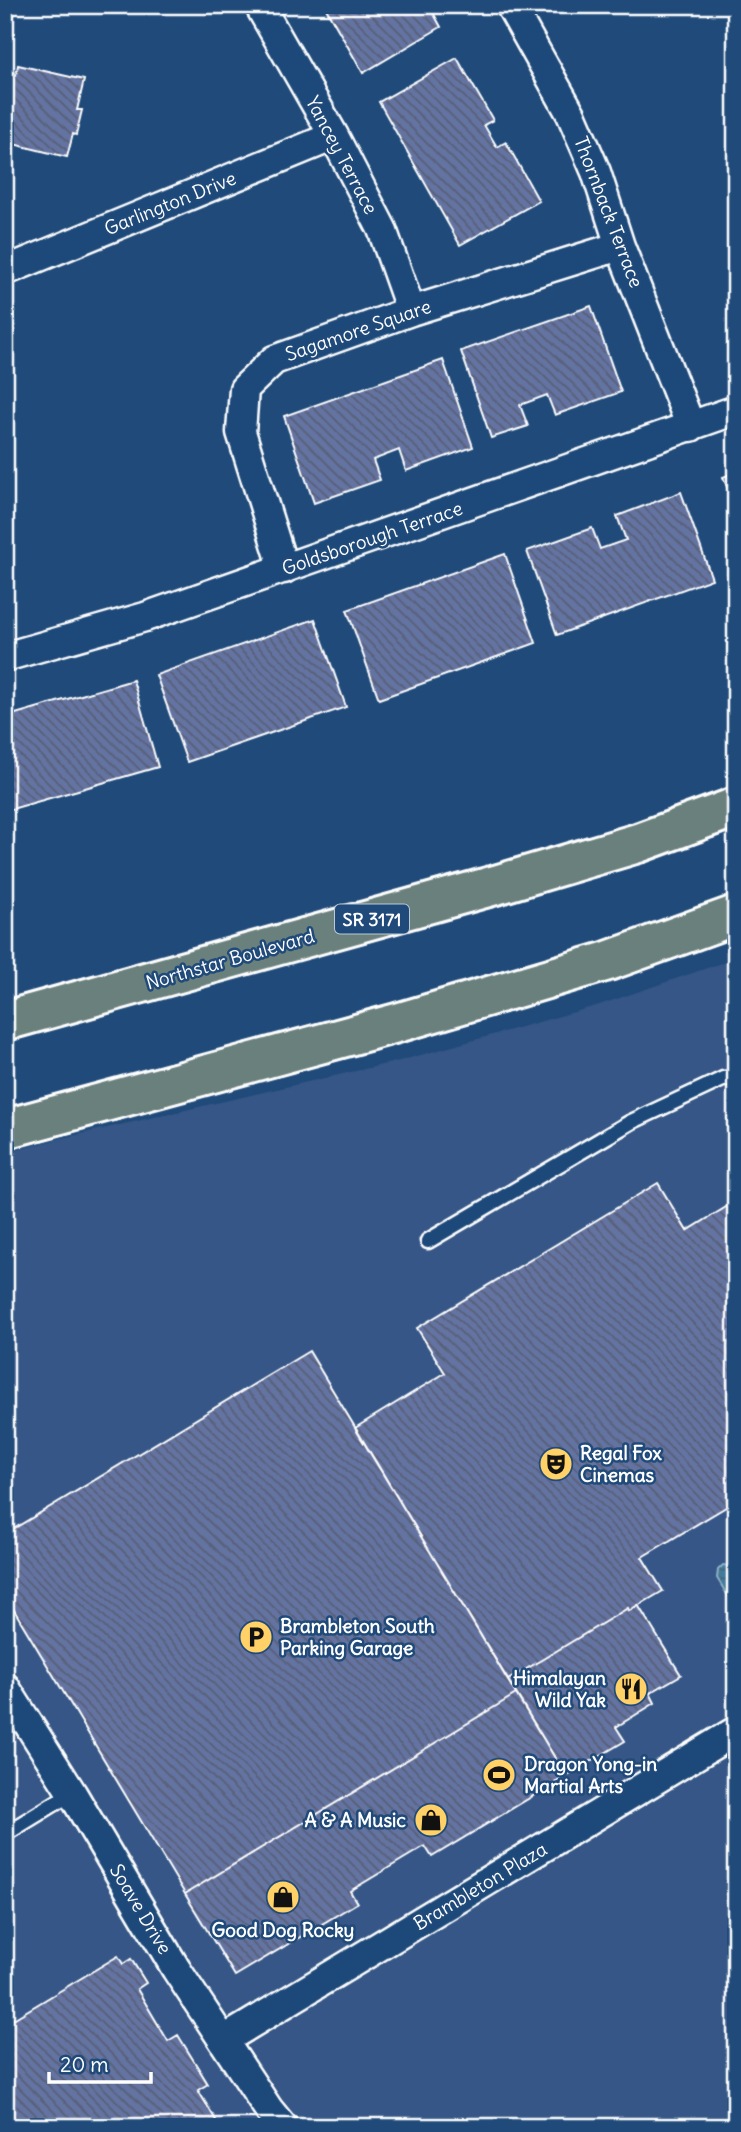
<svg xmlns="http://www.w3.org/2000/svg" width="741" height="2132" font-family="Delius,sans-serif">
<defs>
<pattern id="water-rules" width="6" height="5" patternUnits="userSpaceOnUse" patternTransform="scale(1.75)"><rect width="6" height="5" fill="#427b9d"/><path d="M0 2.5h6" fill="none" stroke="#476474"/></pattern>
<pattern id="building-back-hatch" width="6" height="6" patternUnits="userSpaceOnUse" patternTransform="scale(1.75)"><rect width="6" height="6" fill="#6473a2"/><path d="M-1 5l2 2M0 0l6 6M5-1l2 2" fill="none" stroke="#575e73"/></pattern>
</defs>
<rect width="100%" height="100%" fill="#1f4a7a"/>
<filter id="ink" filterUnits="userSpaceOnUse"><feTurbulence type="fractalNoise" baseFrequency=".0143" numOctaves="2"/><feDisplacementMap in="SourceGraphic" scale="14" xChannelSelector="R" yChannelSelector="G"/><feConvolveMatrix kernelMatrix="1 2 1 2 8 2 1 2 1" color-interpolation-filters="sRGB"/></filter>
<g filter="url(#ink)">
<!-- built -->
<path fill="#345686" d="M736,958V2127H5V1153L58,1139L399,1061L599,1005Z"/>
<!-- water -->
<path fill="url(#water-rules)" stroke="#8eb0c4" stroke-width="2" d="M723,1565L730,1566L736,1570V1609L717,1578L718,1570Z"/>
<!-- building -->
<path fill="url(#building-back-hatch)" stroke="#fff" stroke-width="2" d="M324,5H429L441,27L363,73Z
M457,58L493,120L484,125L497,147L506,142L539,201L460,245L379,102Z
M18,65L84,80L77,110H82L76,135L73,134L67,157L5,142V117H9L12,103L6,102L13,74L16,75Z
M591,306L621,392L555,415L547,395L520,405L528,426L491,438L461,351Z
M443,360L473,447L406,471L399,450L373,460L380,480L314,503L284,416Z
M736,472V509L723,477Z
M681,492L712,579L557,635L527,551L592,528L600,549L626,540L617,516Z
M505,554L536,643L379,699L347,610Z
M315,619L346,707L187,762L156,675Z
M133,680L158,767L5,811V717Z
M658,1183L687,1231L736,1201V1501L642,1557L663,1591L629,1611L628,1608L508,1680L355,1428L445,1373L417,1328Z
M309,1351L516,1694L185,1894L5,1595V1534Z
M638,1605L681,1675L650,1693L655,1703L616,1727L625,1741L566,1776L508,1680L628,1608L629,1611Z
M516,1694L566,1776L432,1857L425,1846L350,1891L357,1903L235,1976L185,1894Z
M118,1956L123,1964L131,1959L146,1983L137,1989L168,2041L178,2035L208,2084L198,2090L220,2127H8L5,2123V2024Z"/>
<g fill="none" stroke-linecap="round" stroke-linejoin="round">
<defs>
<path id="lane" d="M428,1241L631,1122L723,1079L736,1078
M5,1834L72,1793"/>
<path id="street" d="M259,5L334,136L382,229L411,311
M510,5L571,114L596,172L620,246L691,427
M5,271L334,136
M284,569L241,432L244,389L274,360L411,311L620,246
M5,657L145,617L736,410
M5,1687L72,1793L176,1969L269,2110L283,2127
M224,2040L736,1731"/>
<path id="primary" d="M5,1021L499,884L638,843L736,807
M5,1129L397,1023L608,961L736,915"/>
</defs>
<!-- lane casing -->
<use href="#lane" stroke="#fff" stroke-width="19"/>
<!-- street casing -->
<use href="#street" stroke="#fff" stroke-width="33"/>
<!-- primary casing -->
<use href="#primary" stroke="#fff" stroke-width="44"/>
<!-- lane -->
<use href="#lane" stroke="#1f4a7a" stroke-width="14"/>
<!-- street -->
<use href="#street" stroke="#1f4a7a" stroke-width="28"/>
<!-- primary -->
<use href="#primary" stroke="#6a807d" stroke-width="38"/>
</g>
</g>
<!-- icons -->
<defs>
<symbol id="theatre-disc" viewBox="-11 -11 22 22"><circle r="9.5" fill="#ffd166" stroke="#1f4a7a"/><path d="M-5-5.5Q0-4 5-5.5V0Q5 5 0 6Q-5 5-5 0ZM-3.3-2.5H-1v1.5H-3.3ZM1-2.5H3.3v1.5H1ZM-2.8 1Q0 5.5 2.8 1Z" fill="#111"/></symbol>
<symbol id="parking-disc" viewBox="-11 -11 22 22"><circle r="9.5" fill="#ffd166" stroke="#1f4a7a"/><path d="M-3.5-5.5H1a3.5 3.5 0 0 1 0 7H-1V5.5H-3.5ZM-1-3.4V-.6H.8a1.4 1.4 0 0 0 0-2.8Z" fill="#111"/></symbol>
<symbol id="restaurant-disc" viewBox="-11 -11 22 22"><circle r="9.5" fill="#ffd166" stroke="#1f4a7a"/><path d="M-5-6h1v4h1v-4h1v4h1v-4h1v5L-1.5 .5V6h-2V.5L-5-1ZM5-6V6H3V1.5H1.5Q1.5-4 5-6Z" fill="#111"/></symbol>
<symbol id="stadium-disc" viewBox="-11 -11 22 22"><circle r="9.5" fill="#ffd166" stroke="#1f4a7a"/><path d="M0-5a6.5 5 0 1 0 0 10a6.5 5 0 1 0 0-10ZM-3.5-1.8h7v3.6h-7Z" fill="#111"/></symbol>
<symbol id="shop-disc" viewBox="-11 -11 22 22"><circle r="9.5" fill="#ffd166" stroke="#1f4a7a"/><path d="M-5-2.5h2.3a2.7 3.5 0 0 1 5.4 0H5L5.5 6h-11ZM-1.5-2.5h3a1.5 2.3 0 0 0-3 0Z" fill="#111"/></symbol>
</defs>
<g fill-rule="evenodd">
<use href="#theatre-disc" x="537" y="1445" width="38" height="38"/>
<use href="#parking-disc" x="237" y="1618" width="38" height="38"/>
<use href="#restaurant-disc" x="612" y="1670" width="38" height="38"/>
<use href="#stadium-disc" x="480" y="1756" width="38" height="38"/>
<use href="#shop-disc" x="412" y="1801" width="38" height="38"/>
<use href="#shop-disc" x="264" y="1878" width="38" height="38"/>
</g>
<g text-anchor="middle" dominant-baseline="central" stroke-width="5" stroke-linejoin="round" paint-order="stroke">
<!-- shield labels -->
<rect fill="#1f4a7a" stroke="#bcc9d7" stroke-width="2" x="335" y="904.5" width="74" height="29" rx="5"/>
<g font-size="18" font-weight="bold" fill="#fff">
<text x="372" y="919">SR 3171</text>
</g>
<!-- street labels -->
<g font-size="19" fill="#fff" stroke="#1f4a7a">
<text transform="translate(342 155) rotate(62)">Yancey Terrace</text>
<text transform="translate(170 203) rotate(-22)">Garlington Drive</text>
<text transform="translate(609 212) rotate(69)">Thornback Terrace</text>
<text transform="translate(358 330) rotate(-19)">Sagamore Square</text>
<text transform="translate(372 538) rotate(-19)">Goldsborough Terrace</text>
<text transform="translate(230 959) rotate(-16)">Northstar Boulevard</text>
<text transform="translate(480 1886) rotate(-31)">Brambleton Plaza</text>
<text transform="translate(141 1909) rotate(59)">Soave Drive</text>
</g>
<!-- poi labels -->
<g font-size="19" font-weight="bold" fill="#fff" stroke="#1f4a7a" text-anchor="start">
<text x="580" y="1453">Regal Fox<tspan x="580" dy="22">Cinemas</tspan></text>
<text x="280" y="1626">Brambleton South<tspan x="280" dy="22">Parking Garage</tspan></text>
<text x="606" y="1678" text-anchor="end">Himalayan<tspan x="606" dy="22">Wild Yak</tspan></text>
<text x="524" y="1764">Dragon Yong-in<tspan x="524" dy="22">Martial Arts</tspan></text>
<text x="406" y="1820" text-anchor="end">A &amp; A Music</text>
<text x="283" y="1930" text-anchor="middle">Good Dog Rocky</text>
</g>
</g>
<!-- margin -->
<rect width="741" height="2132" fill="none" stroke="#1f4a7a" stroke-width="28"/>
<rect x="14" y="14" width="713" height="2104" fill="none" stroke="#fff" stroke-width="2.5" filter="url(#ink)"/>
<!-- scale -->
<path d="M49 2072v10h102v-10" fill="none" stroke="#ffffff" stroke-width="3.5"/>
<text x="60" y="2072" font-size="21" fill="#ffffff" stroke="#1f4a7a" stroke-width="5" paint-order="stroke">20 m</text>
</svg>
